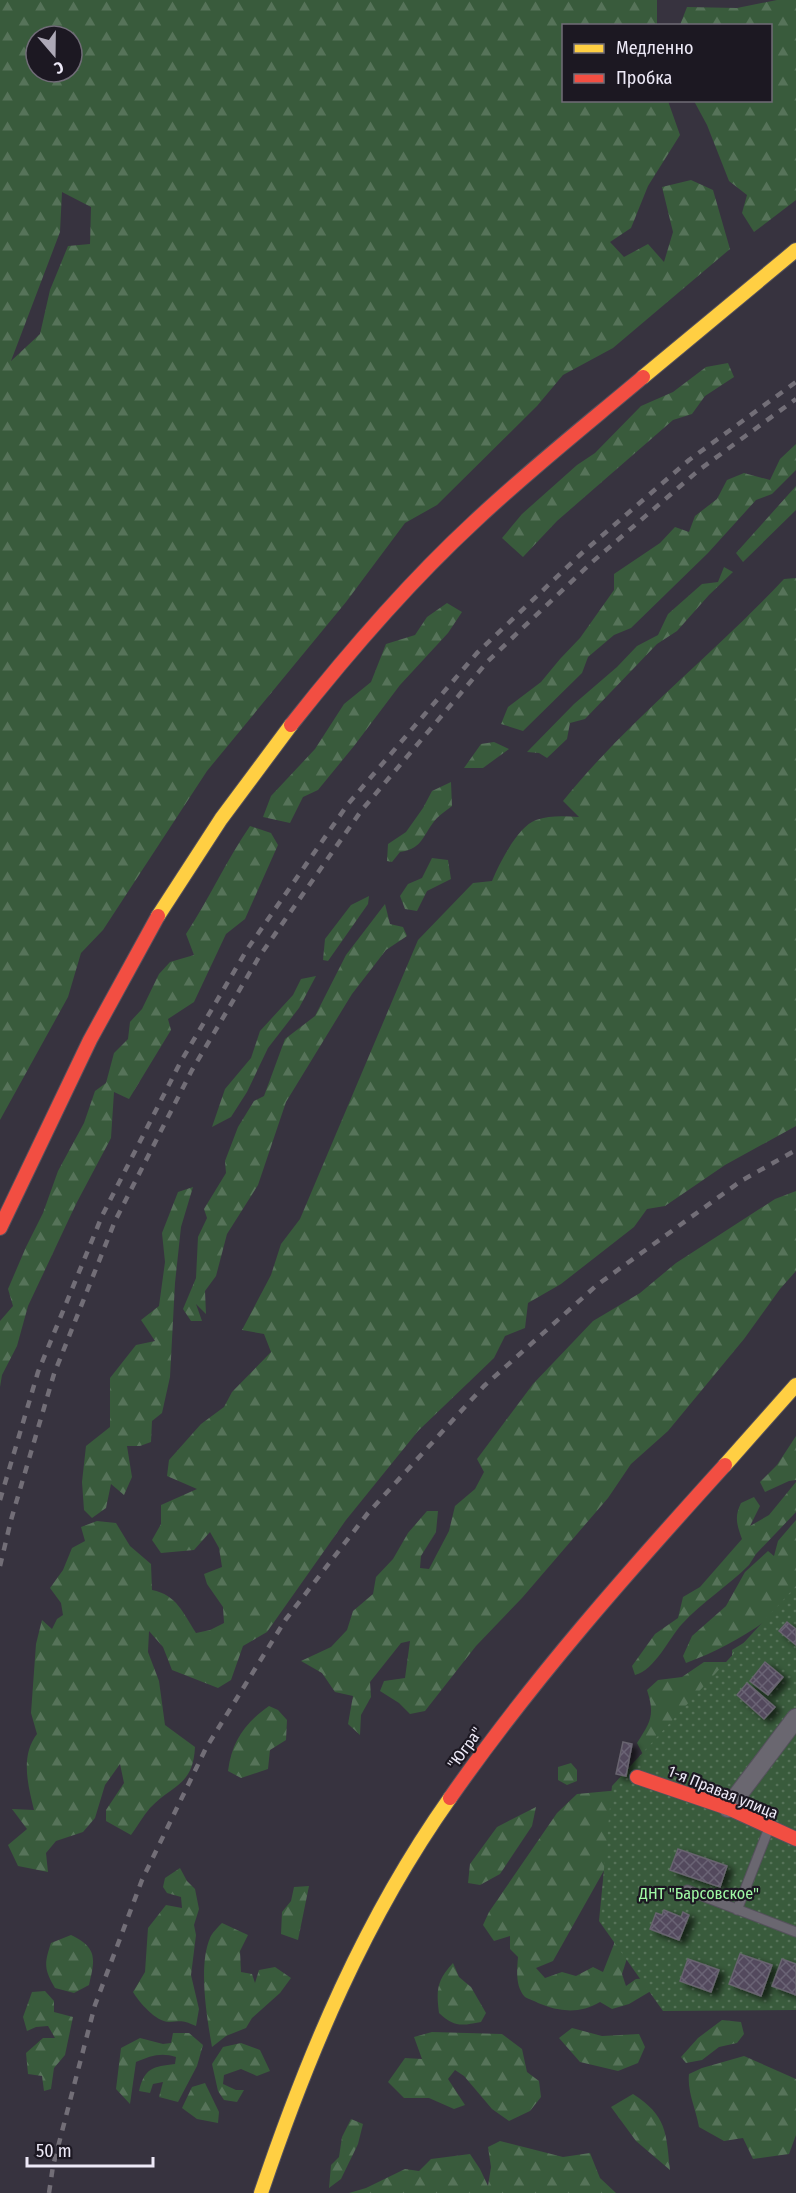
<svg xmlns="http://www.w3.org/2000/svg" width="796" height="2193" font-family="'Fira Sans Condensed',sans-serif">
<defs>
<pattern id="forest-firs" width="22" height="20" patternUnits="userSpaceOnUse" patternTransform="scale(1.5)"><rect width="22" height="20" fill="#395b3c"/><path d="M5 1l3.5 6h-7zM16 11l3.5 6h-7z" fill="#567359"/></pattern>
<pattern id="garden-dots" width="8" height="8" patternUnits="userSpaceOnUse" patternTransform="scale(1.5)"><rect width="8" height="8" fill="#395b3c"/><path d="M2 2h.1M6 6h.1" fill="none" stroke="#567359" stroke-width="1.8" stroke-linecap="round"/></pattern>
<pattern id="building-cross-hatch" width="8" height="8" patternUnits="userSpaceOnUse" patternTransform="scale(1.5)"><rect width="8" height="8" fill="#524a5d"/><path d="M0 0l8 8M0 8l8-8" fill="none" stroke="#6b6475"/></pattern>
<filter id="shadow"><feDropShadow dx="6" dy="4" stdDeviation="3" flood-color="#0009"/></filter>
</defs>
<rect width="100%" height="100%" fill="#37333f"/>
<!-- forest -->
<path fill="url(#forest-firs)" fill-rule="evenodd" d="M0,0H657V25L564,26V100L668,101L680,135L648,186L631,228L610,242L624,257L648,244L664,262L673,232L662,187L691,180L713,190L730,249L613,348L563,375L537,406L437,505L405,523L346,602L207,771L103,930L81,953L68,997L0,1120ZM36,36H72V72H36ZM62,192L91,207L90,244L68,246L50,290L40,334L11,361L60,232Z
M777,0H796V200L754,232L742,213L747,195L729,181L707,125L694,101L770,100V26L680,25L687,7L737,8Z
M728,363L734,377L705,396L692,414L673,420L557,521L523,557L502,538L522,514L577,465L595,453L641,406L673,392L706,367Z
M796,444V470L772,494L756,500L708,553L631,628L614,635L588,657L582,673L523,731L501,724L508,707L541,682L560,659L580,638L614,590V574L660,543L675,527L689,532L695,516L717,499L727,480L744,473L770,480L780,459Z
M796,486V510L743,562L736,553Z
M724,567L733,572L709,595L677,631L657,644L585,719L570,723L567,739L547,758L539,753L527,752L574,704L617,667L637,646L658,635L668,614L702,584L718,582Z
M796,578V1126L725,1165L665,1206L647,1209L634,1227L561,1284L528,1303L525,1328L505,1336L494,1358L418,1431L346,1520L267,1632L243,1646L231,1680L218,1688L172,1670L163,1647L149,1631L148,1652L159,1681L165,1725L195,1747C193,1786 173,1784 150,1808C143,1816 137,1827 131,1835L106,1821V1810L124,1783L120,1764L105,1785L95,1818L83,1832L56,1841L46,1853L48,1872L18,1866L8,1845L27,1829L12,1809L34,1810C28,1785 20,1756 37,1734L31,1713L36,1644L42,1620L52,1629L57,1619L63,1615L61,1603L50,1588L63,1570L72,1548L85,1541L81,1527L97,1521L116,1523L130,1546L151,1564L152,1590C177,1595 183,1613 196,1633L210,1630L224,1623L223,1607L207,1584L204,1574L222,1567L219,1548L210,1532L194,1550L161,1553L152,1540L161,1524V1505L197,1489L167,1476L169,1460L201,1424L224,1407L232,1392L271,1352L264,1334L242,1330L271,1275L281,1244L300,1219L418,940L473,883L492,881C499,864 518,826 536,820C550,815 565,816 579,817L563,801C629,719 713,655 784,579Z
M447,603L462,612L448,633L400,685L354,746L318,790L303,797L290,823L263,817L271,796L315,749L344,704L371,682L386,644L415,635L427,617Z
M494,742L509,749L483,768H464L481,744Z
M451,782L452,806C447,810 441,814 437,818C423,833 424,849 400,852L392,862L387,861L388,844L406,832L423,808L432,791Z
M250,826L271,833L278,845L245,919L226,934L194,1002L168,1019L171,1030L129,1099L114,1092L111,1138L76,1204L28,1306L17,1346L2,1375L0,1387V1321L13,1306L8,1289L26,1247L43,1213L58,1171L84,1123L95,1091L106,1083L114,1053L128,1039L130,1022L142,1009L159,974L170,962L194,955L186,934C209,899 226,861 250,826Z
M432,858L448,860L451,879L427,891L417,911L405,909L400,896L408,884L422,878Z
M369,896L368,904L328,961L323,960L325,939L351,905Z
M385,904L390,924L403,927L407,936L386,950L352,994L286,1102L258,1185L227,1234L216,1276L205,1291L206,1314L196,1304L202,1321H191L183,1309L196,1278L198,1237L207,1218L204,1209L226,1173L225,1161L238,1127L254,1101L264,1096L285,1039L315,1016L346,955Z
M316,976L299,1008L268,1048L247,1092L231,1117L212,1127L225,1089L251,1058L260,1031L293,995L301,979Z
M193,1187L181,1227L175,1283L170,1377L162,1413L152,1421L151,1442L140,1446H127L132,1477L124,1495L111,1484L106,1508L92,1518L84,1510L82,1482L86,1446L110,1427V1378L136,1345L155,1341L141,1320L159,1306L165,1262L162,1233L178,1192Z
M796,1191V1271L780,1289L744,1339L668,1431L631,1464L608,1498L522,1598L476,1646L425,1711L410,1714L399,1703L380,1691L384,1681L405,1678L410,1641L401,1643L370,1682L371,1697L361,1715L360,1735L348,1724L353,1696L335,1692L322,1673L301,1661L331,1647L347,1630L353,1611L373,1594L376,1577L393,1559L408,1533L427,1511H438L436,1532L421,1556L420,1568L429,1569L449,1531L455,1506L475,1489L484,1472L477,1459L533,1384L593,1321L640,1293L676,1263L775,1199Z
M796,1436V1480L789,1481L765,1492L760,1482L777,1465Z
M796,1482V1512L756,1554L749,1565C728,1586 702,1602 682,1624C669,1638 655,1670 635,1675L632,1666L655,1634L678,1618L683,1597L700,1587L742,1539C737,1525 734,1517 741,1503L754,1497L760,1506L750,1526L769,1515Z
M796,1520V1598C761,1626 728,1648 686,1663L683,1656L692,1636L726,1606L745,1572L768,1551L774,1556L778,1541Z
M768,1628L651,1770L637,1743C651,1721 655,1715 647,1690L658,1680L682,1677L704,1662H732V1650Z
M269,1706L278,1710L287,1720L286,1740L270,1750L268,1769L241,1778L228,1771C232,1741 245,1723 269,1706Z
M571,1763L577,1770V1781L567,1785L558,1780V1767Z
M620,1790L611,1858L553,1961L536,1968L545,1978L562,1972L576,1976L593,1967L603,1972L614,1944L615,1908L641,1915L622,1974L626,1986L636,1979L649,1978L656,1988L629,2004L612,2009L600,2002C580,2014 559,2012 538,2003C535,2001 528,1999 525,1997C515,1987 517,1969 518,1957L510,1949V1936L494,1941L483,1925L489,1912L557,1813L577,1794Z
M536,1807L532,1826L500,1874L480,1885L468,1883L470,1864L497,1827Z
M180,1868L187,1881L195,1889L199,1909L194,1925L196,1935L191,1975L199,2009L196,2026C182,2020 183,2021 169,2022C156,2022 139,2002 133,1992L145,1972L148,1928L166,1905L182,1908L181,1897L167,1893L163,1887L165,1878Z
M309,1886L298,1940L281,1934L282,1912L291,1901L294,1887Z
M222,1923L248,1935L240,1951L241,1972L252,1974L255,1983L259,1970L275,1967L291,1978L280,1993L252,2018L246,2028L226,2036L212,2047C207,2018 198,1966 210,1938C212,1933 218,1927 222,1923Z
M71,1935C98,1948 95,1959 89,1985L74,1993L55,1988C44,1969 44,1964 51,1943Z
M453,1963L459,1977L471,1987L486,2013L481,2022C461,2026 454,2027 439,2013C436,1990 437,1980 453,1963Z
M45,1991L54,2001V2012L73,2017L65,2055L54,2068L51,2089L44,2091L42,2076L28,2074L26,2053L43,2038H55L48,2026L36,2027L27,2031L23,2017L32,1992Z
M722,2020L741,2022L744,2034L737,2043L719,2047L702,2060L686,2063L681,2057L698,2038Z
M572,2028L602,2036L639,2034L645,2047L638,2063L618,2071L580,2062L559,2038Z
M432,2032L502,2034L522,2049L527,2072L539,2081L541,2097L530,2111L509,2121L492,2109L464,2076L455,2070L448,2079L465,2105L454,2109L429,2098H404L388,2082L405,2058L422,2059L414,2037Z
M173,2033H189L203,2045L197,2066L178,2102L159,2097L163,2082L153,2084L150,2093L139,2091C145,2067 153,2067 175,2064L176,2057C161,2052 150,2056 136,2062L130,2104L116,2089L121,2048L140,2038L163,2044L171,2043Z
M241,2043L260,2050L270,2071L257,2076L241,2069L224,2075L223,2084L236,2090H244L237,2102L224,2100L218,2091L212,2064L223,2047Z
M744,2056L796,2079V2135L789,2154L753,2159L743,2138L724,2141L699,2127C696,2109 687,2092 689,2074L702,2068Z
M205,2083L219,2112L218,2123L197,2119L182,2108L192,2087Z
M633,2094C667,2116 666,2132 670,2170L636,2141L611,2107Z
M351,2119L363,2124L358,2144L341,2179L329,2188L331,2165L339,2157L342,2137Z
M500,2141L563,2157L590,2153L600,2178L616,2193H349L366,2188L405,2169L419,2171L431,2159L470,2154L480,2169L488,2186L491,2167L488,2147Z"/>
<!-- garden -->
<path fill="url(#garden-dots)" d="M796,1586V2010L663,2011L599,1921L612,1786Z"/>
<!-- building -->
<path fill="url(#building-cross-hatch)" stroke="#68646f" stroke-width="1.5" filter="url(#shadow)" d="M787,1622L796,1629V1645L779,1631Z
M765,1662L783,1677L768,1695L750,1681Z
M747,1683L775,1707L764,1719L737,1695Z
M623,1742L632,1744L626,1776L616,1774Z
M678,1849L727,1866L720,1887L670,1870Z
M664,1910L681,1917L683,1912L689,1915L679,1940L650,1929L656,1913L662,1915Z
M740,1954L772,1965L761,1996L729,1984Z
M688,1959L719,1970L711,1992L680,1981Z
M782,1959L796,1964V1995L772,1986Z"/>
<g fill="none" stroke-linecap="round" stroke-linejoin="round">
<defs>
<path id="lane" d="M687,1890L796,1932
M737,1910L769,1828"/>
<path id="street" d="M728,1808L796,1718"/>
<path id="slow" d="M643,377L796,250
M158,916L221,819L291,725
M725,1465L796,1385
M261,2193C308,2054 365,1918 450,1798"/>
<path id="jam" d="M291,725C347,654 407,584 474,522C528,471 586,425 643,377
M0,1228L90,1040L158,916
M637,1777L728,1808L796,1839
M450,1798C533,1679 628,1572 725,1465"/>
</defs>
<!-- lane casing -->
<use href="#lane" stroke="#55515c" stroke-width="11"/>
<!-- street casing -->
<use href="#street" stroke="#55515c" stroke-width="20"/>
<!-- slow casing -->
<use href="#slow" stroke="#55515c" stroke-width="16"/>
<!-- jam casing -->
<use href="#jam" stroke="#55515c" stroke-width="16"/>
<!-- lane -->
<use href="#lane" stroke="#6a6770" stroke-width="9"/>
<!-- street -->
<use href="#street" stroke="#6a6770" stroke-width="18"/>
<!-- slow -->
<use href="#slow" stroke="#ffcf43" stroke-width="14"/>
<!-- jam -->
<use href="#jam" stroke="#f24e42" stroke-width="14"/>
<!-- rail -->
<path stroke="#726e77" stroke-width="4.5" stroke-dasharray="8 8" stroke-linecap="butt" d="M0,1500L38,1372L102,1216L180,1063L248,948L348,804L477,653L582,553L689,460L796,382
M0,1566L11,1520L54,1374L115,1221L192,1070L259,957L361,811L488,661L591,563L699,470L796,399
M49,2193L53,2166L95,2005L142,1880L206,1748L286,1619L368,1513L484,1386L597,1285L741,1181L796,1150"/>
</g>
<g text-anchor="middle" dominant-baseline="central" stroke-width="4.5" stroke-linejoin="round" paint-order="stroke">
<!-- street labels -->
<g font-size="16" fill="#ede9f7" stroke="#1c1822">
<text transform="translate(465 1748) rotate(-54)">"Югра"</text>
<text transform="translate(723 1792) rotate(22)">1-я Правая улица</text>
</g>
<!-- park labels -->
<g font-size="16" fill="#a0f9a5" stroke="#1c1822">
<text x="699" y="1893">ДНТ "Барсовское"</text>
</g>
</g>
<!-- legend -->
<rect x="562" y="24" width="210" height="78" fill="#1c1822" stroke="#706c77" stroke-width="1.5"/>
<rect x="574" y="44" width="30" height="9" fill="#ffcf43" stroke="#706c77" stroke-width="1.5"/>
<text x="616" y="54" font-size="18" fill="#ede9f7">Медленно</text>
<rect x="574" y="74" width="30" height="9" fill="#f24e42" stroke="#706c77" stroke-width="1.5"/>
<text x="616" y="84" font-size="18" fill="#ede9f7">Пробка</text>
<!-- north arrow -->
<g transform="translate(54 54) rotate(160)"><circle r="28" fill="#1c1822" stroke="#706c77" stroke-width="1.5"/>
<path d="M0-4.5L10 22L0 15L-10 22Z" fill="#ada9b7"/>
<text y="-9" font-size="16" font-weight="bold" text-anchor="middle" fill="#ede9f7">С</text>
</g>
<!-- scale -->
<path d="M27 2157v9h126v-9" fill="none" stroke="#ede9f7" stroke-width="3"/>
<text x="36" y="2157" font-size="18" fill="#ede9f7" stroke="#1c1822" stroke-width="4.5" paint-order="stroke">50 m</text>
</svg>
